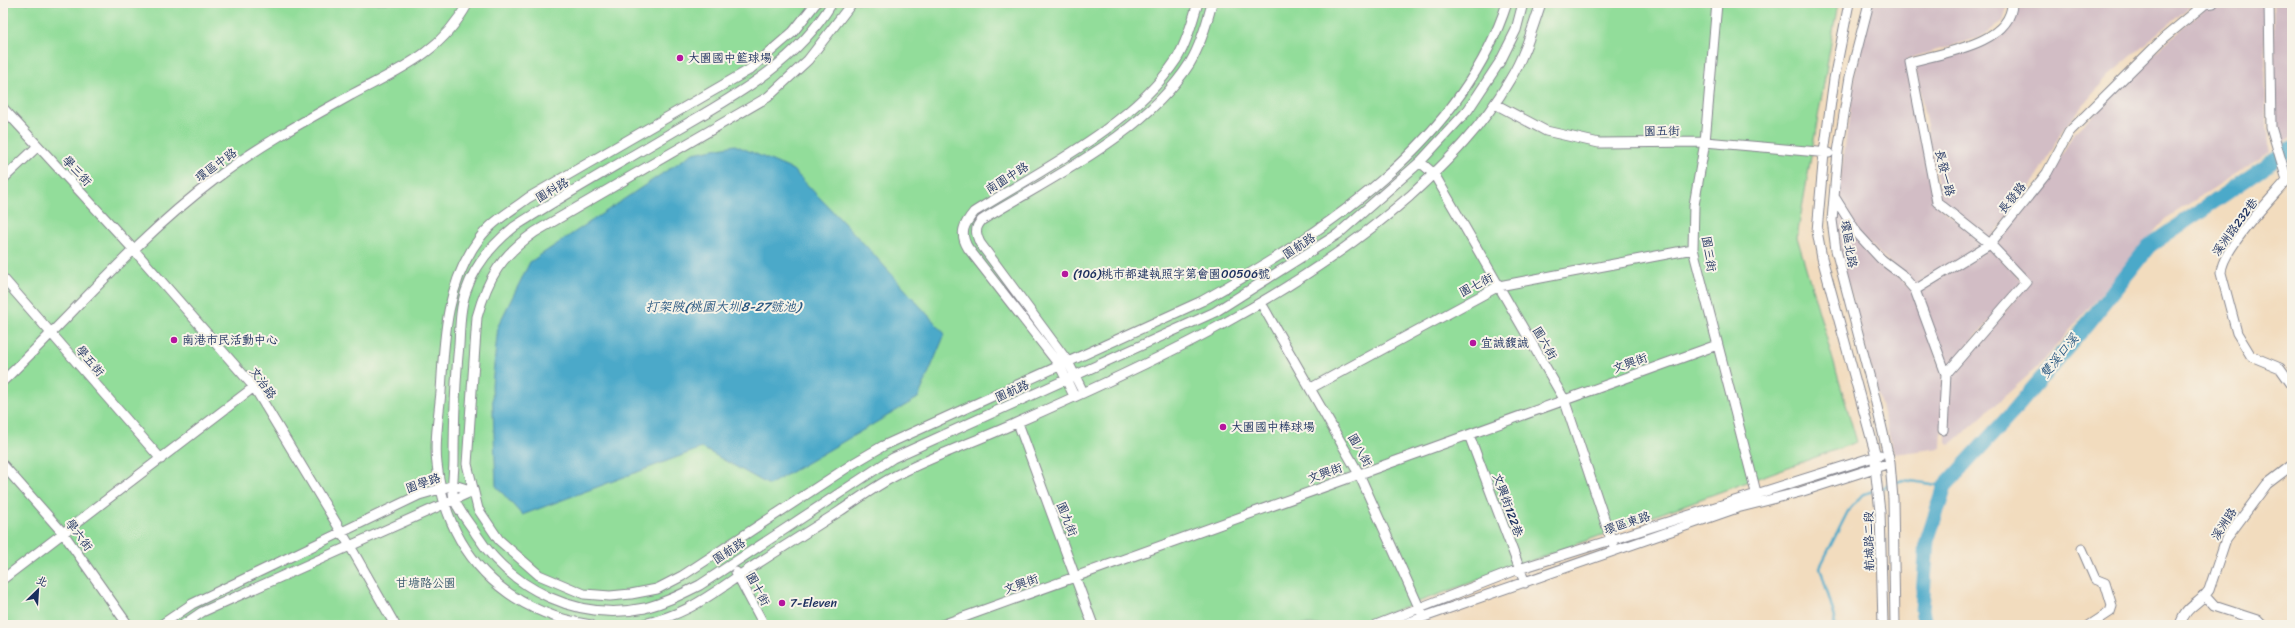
<svg xmlns="http://www.w3.org/2000/svg" width="2295" height="628" font-family="Sriracha,'LXGW WenKai TC',sans-serif">
<rect width="100%" height="100%" fill="#f7f3e8"/>
<filter id="ink" filterUnits="userSpaceOnUse"><feTurbulence type="fractalNoise" baseFrequency=".025" numOctaves="2"/><feDisplacementMap in="SourceGraphic" scale="8" xChannelSelector="R" yChannelSelector="G"/><feConvolveMatrix kernelMatrix="1 2 1 2 8 2 1 2 1" color-interpolation-filters="sRGB"/></filter>
<filter id="wash" filterUnits="userSpaceOnUse"><feTurbulence type="fractalNoise" baseFrequency=".012" numOctaves="4" result="noise"/><feDisplacementMap in="SourceGraphic" scale="16" xChannelSelector="R" yChannelSelector="G"/><feGaussianBlur stdDeviation="0.9" result="paint"/><feColorMatrix in="noise" values="0 0 0 0 0 0 0 0 0 0 0 0 0 0 0 0 0 1.4 0 .05"/><feComposite in="paint" operator="in"/></filter>
<g filter="url(#wash)">
<rect width="100%" height="100%" fill="#f2dcbe"/>
<!-- industrial -->
<path fill="#d2bdc5" d="M1872,3H2008L2003,21L1981,37L1907,59L1936,204L1986,244L1915,288L1859,233L1838,197L1855,74Z
M2016,3H2194L2108,76L2063,129L2038,176L1989,241L1941,200L1915,65L1983,45L2009,28Z
M2247,3H2265L2266,127L2270,152L2165,219L2041,364L1950,445L1946,443L1948,375L2030,282L1993,244L2050,175L2074,133L2162,46L2205,8Z
M2273,3H2292V136L2279,146L2275,129Z
M1837,209L1913,291L1944,375L1941,448L1894,454L1840,253Z
M1989,245L2023,282L1946,371L1917,291Z"/>
<!-- green -->
<path fill="#92dd9a" stroke="#56867c" d="M5,3H1838L1797,237L1857,442L1355,625H3Z"/>
<!-- water -->
<path fill="#4ba9c9" stroke="#336c94" d="M735,145L793,170L868,248L945,334L918,398L769,485L702,448L522,515L496,486L492,385L498,326L530,262L693,153Z"/>
<g fill="none" stroke-linecap="round" stroke-linejoin="round">
<!-- stream -->
<path stroke="#4ba9c9" stroke-width="2.5" d="M1894,483L1903,480L1945,486
M1879,489L1890,485
M1834,625L1835,618L1820,567L1848,511L1862,495L1875,490"/>
<!-- river -->
<path stroke="#4ba9c9" stroke-width="15" d="M1925,625L1922,610L1927,541L1945,486L2011,414L2085,327L2149,246L2292,148"/>
</g>
</g>
<g filter="url(#ink)">
<g fill="none" stroke-linecap="round" stroke-linejoin="round">
<defs>
<path id="minor" d="M832,3C795,65 731,98 671,133C619,164 565,194 514,227C493,244 475,264 466,291C460,308 460,327 459,345C455,384 454,423 454,462C454,473 451,488 454,498C456,508 471,525 476,534C512,590 579,622 645,608C665,603 682,594 700,585L893,458L1215,312L1338,234L1420,162L1468,110L1501,60L1516,30L1523,3
M852,3L808,60L768,97L535,232C501,256 488,277 477,317L467,464L478,509L499,540L539,575L584,594L610,596L631,594L657,589L682,576L854,463L883,446L1202,301C1323,234 1463,141 1507,3
M1717,3L1705,142L1694,205L1693,249L1758,500
M1849,3L1834,79L1824,153L1817,231L1822,258L1876,456L1875,467L1880,512L1883,625
M1869,3L1850,77L1838,152L1832,220L1836,250L1873,390L1890,463L1893,499L1895,625
M2269,3L2271,127L2287,180C2271,199 2221,250 2221,273L2237,333L2251,356L2280,368L2292,385
M1495,104L1546,131L1599,143L1705,142L1829,153
M3,108L134,250L254,387L350,546L395,625
M1420,162L1434,174L1564,399L1613,545
M3,179L38,146
M1835,198L1857,233L1881,259L1901,274L1915,290L1946,374L1943,430
M3,278L161,459
M1915,290L1990,244L2047,173L2069,132L2164,38L2205,4L2213,3
M1261,303L1359,474L1422,614
M1946,374L2026,282L1990,244L1937,202L1910,62C1941,53 2012,44 2012,3
M3,381C73,314 137,238 214,180C257,147 306,120 353,94C400,69 441,53 468,3
M1311,388L1499,286L1693,249
M1083,392L1068,362L980,243C976,234 974,228 982,220C1052,177 1145,134 1190,63C1200,46 1207,23 1212,3
M1074,396L1060,366L968,248C959,233 964,224 974,212C1041,170 1132,126 1176,60C1187,43 1192,21 1198,3
M1018,423L1093,625
M1469,435L1525,583
M3,465L63,533L128,625
M2082,549L2095,579L2105,583L2112,606L2110,612L2090,625
M736,572L764,625
M3,579L254,387
M2205,596L2214,606L2257,620L2262,625
M161,625L192,604L419,495L454,485L473,491
M183,625L202,612L473,491
M591,625C504,612 446,552 437,464C434,441 439,415 441,392C444,339 446,283 479,239C491,222 511,211 528,198L749,70L793,32L816,3
M640,625C686,614 702,601 740,575C773,553 806,533 840,511C858,499 877,485 897,475C935,455 977,441 1016,423C1155,362 1295,297 1410,196C1447,162 1484,125 1509,81C1524,57 1532,30 1541,3
M942,625L1717,345
M1376,625L1519,569L1880,455
M1401,625L1737,508L1800,492L1890,463
M2180,625C2186,605 2199,605 2209,590L2226,539L2267,484L2292,465"/>
</defs>
<!-- minor casing -->
<use href="#minor" stroke="#86868e" stroke-width="11"/>
<!-- minor -->
<use href="#minor" stroke="#fff" stroke-width="9"/>
</g>
</g>
<!-- markers -->
<g fill="#b5179e" stroke="#f7f3e8" stroke-width="1.5">
<circle cx="680" cy="58" r="4"/>
<circle cx="1065" cy="274" r="4"/>
<circle cx="174" cy="340" r="4"/>
<circle cx="1473" cy="343" r="4"/>
<circle cx="1223" cy="427" r="4"/>
<circle cx="782" cy="603" r="4"/>
</g>
<g text-anchor="middle" dominant-baseline="central" stroke-width="4" stroke-linejoin="round" paint-order="stroke">
<!-- poi labels -->
<g font-size="12" fill="#1b2f5e" stroke="#f7f3e8" text-anchor="start">
<text x="688" y="58">大園國中籃球場</text>
<text x="1073" y="274">(106)桃市都建執照字第會園00506號</text>
<text x="182" y="340">南港市民活動中心</text>
<text x="1481" y="343">宜誠馥誠</text>
<text x="1231" y="427">大園國中棒球場</text>
<text x="790" y="603">7-Eleven</text>
</g>
<!-- street labels -->
<g font-size="12" fill="#1b2f5e" stroke="#f7f3e8">
<text transform="translate(1662 131) rotate(-1)">園五街</text>
<text transform="translate(216 165) rotate(-36)">環區中路</text>
<text transform="translate(77 171) rotate(47)">學三街</text>
<text transform="translate(1945 173) rotate(76)">長發一路</text>
<text transform="translate(1007 178) rotate(-32)">南園中路</text>
<text transform="translate(552 190) rotate(-30)">園科路</text>
<text transform="translate(2012 198) rotate(-51)">長發路</text>
<text transform="translate(2235 227) rotate(-54)">溪洲路232巷</text>
<text transform="translate(1849 244) rotate(81)">環區北路</text>
<text transform="translate(1299 246) rotate(-33)">園航路</text>
<text transform="translate(1709 254) rotate(81)">園三街</text>
<text transform="translate(1476 285) rotate(-27)">園七街</text>
<text transform="translate(1545 343) rotate(60)">園六街</text>
<text transform="translate(90 361) rotate(49)">學五街</text>
<text transform="translate(1630 363) rotate(-20)">文興街</text>
<text transform="translate(263 383) rotate(54)">文治路</text>
<text transform="translate(1012 391) rotate(-24)">園航路</text>
<text transform="translate(1360 450) rotate(61)">園八街</text>
<text transform="translate(1325 473) rotate(-20)">文興街</text>
<text transform="translate(423 483) rotate(-19)">園學路</text>
<text transform="translate(1508 505) rotate(70)">文興街122巷</text>
<text transform="translate(1067 519) rotate(69)">園九街</text>
<text transform="translate(1627 523) rotate(-18)">環區東路</text>
<text transform="translate(2224 524) rotate(-57)">溪洲路</text>
<text transform="translate(79 535) rotate(53)">學六街</text>
<text transform="translate(1869 541) rotate(-91)">航城路二段</text>
<text transform="translate(729 551) rotate(-33)">園航路</text>
<text transform="translate(1021 584) rotate(-20)">文興街</text>
<text transform="translate(758 589) rotate(62)">園十街</text>
</g>
<!-- park labels -->
<g font-size="12" fill="#395a6d" stroke="#f7f3e8">
<text x="426" y="583">甘塘路公園</text>
</g>
<!-- water labels -->
<g font-size="13" font-style="italic" fill="#2c5a83" stroke="#f7f3e8">
<text x="723" y="306">打架陂(桃園大圳8-27號池)</text>
<text transform="translate(2059 356) rotate(-51)">雙溪口溪</text>
</g>
</g>
<!-- margin -->
<rect width="2295" height="628" fill="none" stroke="#f7f3e8" stroke-width="16"/>
<!-- north arrow -->
<g transform="translate(38 590) rotate(25)" stroke="#f7f3e8" stroke-width="3" paint-order="stroke">
<path d="M0-3L7 15L0 10L-7 15Z" fill="#1b2f5e"/>
<text y="-6" font-size="11" font-weight="bold" text-anchor="middle" fill="#1b2f5e">北</text>
</g>
</svg>
